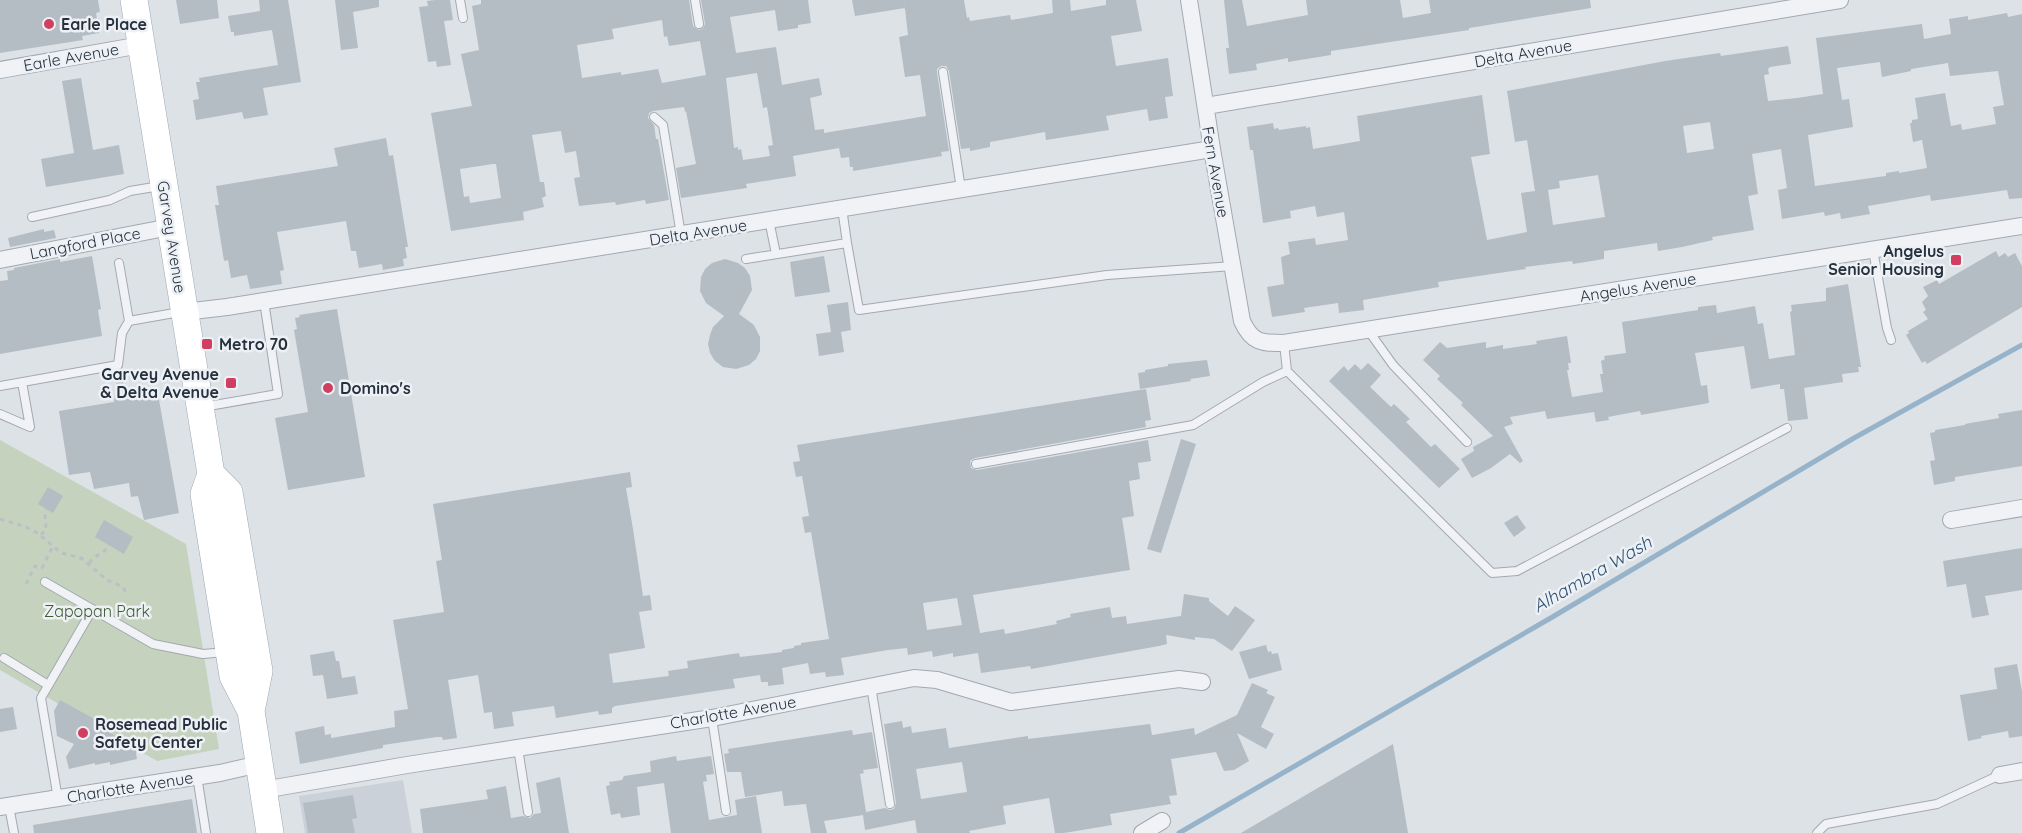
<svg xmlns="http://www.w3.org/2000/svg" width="2022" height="833" font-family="Quicksand,sans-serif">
<rect width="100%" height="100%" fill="#dde2e7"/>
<!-- built -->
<path fill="#cbd1d9" d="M403,780L412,833H305L299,796Z"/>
<!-- green -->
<path fill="#c5d2be" d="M0,440L186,544L219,749L157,761L0,670Z"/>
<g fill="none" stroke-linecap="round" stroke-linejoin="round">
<!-- stream -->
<path stroke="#97b3c9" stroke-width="5" d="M1179,833L1549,619L1854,438L2022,345"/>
</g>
<!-- building -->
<path fill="#b4bcc4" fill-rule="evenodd" d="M0,0H98L100,12L96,13L99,33L82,36L83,40L0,53Z
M176,0H217L219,18L180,24Z
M259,0H288L301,82L263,88L268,115L244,119L242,112L196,120L193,100L199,99L196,82H200L199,78L278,65L272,30L234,36V32H231L228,16L260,11Z
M335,0H379V7L353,12L358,48L341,50Z
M435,0H450L453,20L444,21L451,65L437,67L436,61L428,62L419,7L428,6L427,1Z
M481,0H689L693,26L699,30L703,28L705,24L701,0H808L811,23L798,25V28L778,31L775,10L730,17L736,53L776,47L782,85L819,78L822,95L810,98L815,130L824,129V133L926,116L920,75L905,77L899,37L908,35L904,0H964L967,18L969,17L970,21L1010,15L1011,20L1053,13L1052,0H1070L1071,11L1106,5V0H1136L1142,31L1111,36L1116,66L1168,58L1173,96L1165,97L1168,118L1149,121L1147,109L1106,116L1109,130L1046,140L1045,132L990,142V147L970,151V148L961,149L949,71L946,66H941L937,69V73L949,151L941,152L942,156L853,171V167H850L849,157L841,158L839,148L793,156L796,176L746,184L747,188L681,198L676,168L696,164L686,111L685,112L684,107L653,111L649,113L648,118L654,125L656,139H658L669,200L646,204L645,200L616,205L615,202L579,206L574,178L580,177L576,151L565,153L561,131L532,135L540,182H544L546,196L542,198L544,207L523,212L524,220L451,231L431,113L472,106L461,54L479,50L472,6L481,4ZM662,20L664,37L667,36L669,46L700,41L706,75L662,83L658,69L621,75V72L582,78L577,45L614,39L612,29ZM757,73L763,108L767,107L773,145L768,146L770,156L743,160L741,149L738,150V147L734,148L726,78ZM493,164H496L501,198L470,203L469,196L464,197L460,169Z
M852,0H904L905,8L855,16Z
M1224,0H1242L1247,26L1308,15L1306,0H1400L1403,18L1431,13L1429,0H1590L1591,8L1469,28V30L1331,51V55L1288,62V58L1256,64L1257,70L1229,74L1226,48H1229Z
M2007,13L2008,17L2022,14V198L2009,199L2007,190L1931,201L1930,195L1868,206L1870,214L1841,219L1840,213L1825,216L1824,212L1782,219L1778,190L1787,188L1781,149L1752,154L1758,194L1748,196L1754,230L1712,237L1713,240L1682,247L1658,251L1657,243L1604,251V259L1573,264L1572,261L1525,267L1526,269L1438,282L1439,287L1363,300L1364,310L1339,313L1338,303L1304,308L1305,312L1272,317L1267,287L1284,284L1281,257L1290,254L1288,242L1315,238L1316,245L1348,240L1344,212L1317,217L1315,206L1290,211L1291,218L1263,223L1253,150H1250L1247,127L1273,123L1274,129L1278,128L1279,130L1306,126V128L1310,127L1313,149L1360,141L1357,116L1482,95L1490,154L1471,157L1487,240L1527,232L1521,193L1535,191L1527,140L1515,142L1507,91L1665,61L1720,53L1721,56L1788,46L1791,64L1770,67L1768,69L1769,74L1764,75L1768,101L1797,98L1823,94L1816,38L1922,24L1924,39L1951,34L1949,19L1968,16V20ZM1880,62L1882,77L1911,71V69L1948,63L1950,76L1998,71L2004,105L1993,107L1996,124L1962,130L1961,124L1951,126L1945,93L1915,98L1918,119L1912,120V123H1910L1913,142L1922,140L1927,168L1899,173V171L1886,173V176L1878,177L1815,186L1808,135L1853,127L1849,99L1842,100L1837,68ZM1710,122L1714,149L1687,153L1683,126ZM1598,175L1605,217L1553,225L1548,190L1560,188L1559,181Z
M81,78L93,150L119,145L124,174L46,187L41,159L74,153L62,81Z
M386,138L389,156L393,155L408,247H405L407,258L403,259L404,266L383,270L382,264L359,268L356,251H351L346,221L277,232L284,270L280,271L282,284L250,289L247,275L231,278L228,260L224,261L215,205H219L216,186L338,166L334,148Z
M44,229V232L54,230L56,238L10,247L8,238Z
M1996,251L1999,257L2005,253L2008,257L2015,253L2022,266V307L1927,364L1925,361L1922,363L1906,335L1909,333L1908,331L1928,319L1923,312L1926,310L1922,302L1928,296L1923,287L1937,280L1939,284Z
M92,256L101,309L98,310L102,336L0,354V281L8,280L7,271L14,270V268L60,259V262Z
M824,256L830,292L795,297L790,262Z
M725,259L738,263L745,268L750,276L752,290L739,314L754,325L760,337V351L756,359L749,365L736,369L723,367L715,361L710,353L708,344L710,335L713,327L724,316L706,303L700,291L701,277L705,269L712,263Z
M1848,284L1861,367H1858L1859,372L1842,374L1843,382L1804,388L1808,419L1788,421L1784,389H1780V384L1751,389L1744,346L1695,353L1701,386L1707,385L1709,403L1641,415L1640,411L1608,417L1609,420L1596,422L1594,412L1547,419L1545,411L1510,417L1513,424L1504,427L1523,461L1520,463L1510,454L1491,468L1472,478L1461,459L1474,451L1473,447L1493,436L1461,405L1463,403L1437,379L1440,376L1423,360L1440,342L1447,348L1486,342V348L1503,345V349L1537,344L1536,341L1567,336L1571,363H1568L1569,370H1567L1572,397L1603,392L1600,374H1603L1601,361L1605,359L1604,356L1626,353L1622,322L1698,310V307L1716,305L1717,313L1755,306L1758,324L1763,323L1769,359L1795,355L1790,312L1792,311L1791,305L1826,301V288Z
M848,302L851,330L841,332L844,352L819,356L816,334L831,332L827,305Z
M337,309L365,477L288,490L275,418L308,412L294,330L297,329L295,318L300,317L299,315Z
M1207,360L1210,376L1190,379L1191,381L1140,389L1138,373L1145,372V370L1168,366V364Z
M1368,363L1381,375L1370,387L1391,407L1394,404L1410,419L1406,422L1431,447L1435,444L1460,469L1439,488L1329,381L1344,366L1348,371L1355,364L1361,370Z
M120,371H121L126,399L158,394L179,513L144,520L138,496L131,497L129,483L94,489L90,472L69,475L59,411L114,402L118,372Z
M1146,389L1151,420L1145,421L1146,427L975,458L970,461L971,468L977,470L1148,440L1151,461L1138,463L1140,479L1129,481L1134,516L1122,518L1130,570L973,595L980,633L1004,629L1005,634L1057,624L1056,621L1071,617L1070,614L1110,607L1112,618L1126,616L1127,624L1181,616L1184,594L1209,598V601L1228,616L1235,606L1255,620L1232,651L1214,639L1195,637V640L1166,635L1167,644L1159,646L1031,669L1030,666L981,673L978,653L953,657V653L933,657L932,651L908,655L907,648L888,650L841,658L844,675L826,677L825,672L810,674L808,663L782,668L784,684L768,686V682H761L760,675L733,679L735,688L615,706L612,708V713L599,715L598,711L556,718L554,706L512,712L514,726L494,729L492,712L484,713L478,675L448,680L457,738L443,740L442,737H437L383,745V748L300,764L295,732L324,726L325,735L331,734V738L395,727L394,711L408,709L393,620L444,612L436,561L442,560L433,504L630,472L632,487L626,488L633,529L643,596L650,595L652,610L639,612L645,648L609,654L613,683L669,676L668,671L688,668L687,661L739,653L740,657L782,652V650L794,648V646L801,645V643L829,639L811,532L805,533L802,517L809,516L802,476L796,477L793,462L800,461L797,445ZM957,598L962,625L927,630L923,603Z
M2022,410V466L1955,477V481L1934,485L1930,461L1935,460L1930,433L1935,432V430L1965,425V424L1999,418L1998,414Z
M1181,439L1196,444L1161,553L1147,549Z
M48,487L63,496L53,513L38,504Z
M1517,515L1526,528L1514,537L1504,523Z
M104,520L133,537L124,554L95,537Z
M2022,548V590L1985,596L1989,615L1972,618L1966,584L1947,587L1943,561Z
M1266,645L1268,652L1271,651L1272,654L1278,653L1282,670L1249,679L1239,652Z
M334,651L336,661H339L342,678L355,676L358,694L327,699L323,675L313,676L310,655Z
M2017,664L2022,691V736L2009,738L2008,731L1981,736L1982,738L1968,741L1960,695L1997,689L1994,668Z
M1252,683L1268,690L1266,693L1275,697L1261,727L1274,734L1266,749L1237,733L1249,761L1234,770L1224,771L1216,752L1171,759L1177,795L1169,796L1171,804L1110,814L1112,825L1064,833H1055L1049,798L1003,806L1006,824L969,831L970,833H917L915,820L865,830L863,815L824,821L827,833H811L806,804L784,806L782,791L745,797L741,772H727L724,754L729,753L728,749L852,730L853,735L872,732L878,768L863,770L864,773L860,774L866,812L885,808L890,810L894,809L896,803L884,724H885L902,721L903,728L911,726L912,733L946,728L949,748L1028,736V739L1150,724L1152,735L1194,728L1195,735L1237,715ZM962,762L967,792L921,799L916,769Z
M60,700L107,726L105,730L138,749L136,753L137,759L110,765V762L95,765V763L69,769L66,757L74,744L57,736L54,711Z
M13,707L17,729L0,732V709Z
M1393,744L1408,833H1241Z
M676,756L677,761L711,756L714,774L706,775L707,781L703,782L709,820L737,815L735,800L756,796L762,833H671L664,783L637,787L640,815L621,818L620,813L611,815L606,786L610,785L609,782L622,780L624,776L651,772L650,761Z
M560,777L569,833H423L420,809L488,799L486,790L506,786L511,818L523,816L530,818L534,814L541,813L536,783Z
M353,795L357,818L352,819L355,833H308L303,803Z
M192,799L197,833H34L33,825Z"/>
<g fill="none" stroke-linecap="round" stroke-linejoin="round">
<defs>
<path id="service" d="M460,0L463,18
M695,0L699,24
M943,72L961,189
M654,117L663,125L681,235
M842,208L847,243
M32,217L110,200L130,191L160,186
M769,220L776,254
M1873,250L1887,328L1891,340
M746,259L847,243L859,310L1107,275L1233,266
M119,263L129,321
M1368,330L1393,365L1467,442
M1284,343L1287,371L1492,573L1517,571L1787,428
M0,386L118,365L122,333L129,321L180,312
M203,407L278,394L264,301
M0,414L30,427L22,382
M976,464L1193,425L1263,382L1287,371
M45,582L153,644L203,654L226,652
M4,658L48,685
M871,686L890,804
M712,718L726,811
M518,748L528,812
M197,776L206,833
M58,799L41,698L92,610
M9,806L14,833
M1817,833L1826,824L1937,804L2000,775"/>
<path id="minor" d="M1189,0L1212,149L1242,321C1252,343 1261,343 1284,343L2022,226
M0,70L141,45
M1206,106L1840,0
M0,260L170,227
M184,312L227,307L1212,149
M1951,520L2022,508
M2000,775L2022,771
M263,790L407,765L712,718L914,678L937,680L1011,702L1179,679L1202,682
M0,807L220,773L259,764
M1142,833L1162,821"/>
<path id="primary" d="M134,0L211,474L204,494L233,676L251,711L270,833
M211,474L229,492L259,671L251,711"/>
</defs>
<!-- service casing -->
<use href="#service" stroke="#a2a9b1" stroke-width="10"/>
<!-- minor casing -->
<use href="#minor" stroke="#a2a9b1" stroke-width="18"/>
<!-- primary casing -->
<use href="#primary" stroke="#9ca7b3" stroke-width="28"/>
<!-- path -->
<path stroke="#bbc0c6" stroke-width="3" stroke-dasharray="4.5 4.5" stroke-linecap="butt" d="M0,519L26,527L39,534L61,553L81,558L107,580L123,587L125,591L123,596
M41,535L46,529L45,515L47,509
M89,563C97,553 105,554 109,545
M26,584L35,566L42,568L53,546"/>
<!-- service -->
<use href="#service" stroke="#f0f2f6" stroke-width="8"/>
<!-- minor -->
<use href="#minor" stroke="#f0f2f6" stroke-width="16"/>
<!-- primary -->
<use href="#primary" stroke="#fff" stroke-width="27"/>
</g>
<!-- markers -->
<g fill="#d03e60" stroke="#edf1f5" stroke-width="2">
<circle cx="49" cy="24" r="6"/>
<rect x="1950" y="254" width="12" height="12" rx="3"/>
<rect x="201" y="338" width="12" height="12" rx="3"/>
<rect x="225" y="377" width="12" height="12" rx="3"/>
<circle cx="328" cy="388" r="6"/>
<circle cx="83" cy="733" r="6"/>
</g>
<g text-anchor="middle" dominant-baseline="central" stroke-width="5" stroke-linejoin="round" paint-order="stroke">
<!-- poi labels -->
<g font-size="16" font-weight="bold" fill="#26313e" stroke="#edf1f5" text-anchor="start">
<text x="61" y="24">Earle Place</text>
<text x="1944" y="251" text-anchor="end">Angelus<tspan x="1944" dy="18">Senior Housing</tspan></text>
<text x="219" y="344">Metro 70</text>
<text x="219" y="374" text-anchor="end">Garvey Avenue<tspan x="219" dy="18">&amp; Delta Avenue</tspan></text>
<text x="340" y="388">Domino's</text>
<text x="95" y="724">Rosemead Public<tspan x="95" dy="18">Safety Center</tspan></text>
</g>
<!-- street labels -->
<g font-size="16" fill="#26313e" stroke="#edf1f5">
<text transform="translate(1523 53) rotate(-10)">Delta Avenue</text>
<text transform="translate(71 57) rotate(-10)">Earle Avenue</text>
<text transform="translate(1216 172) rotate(80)">Fern Avenue</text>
<text transform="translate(698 232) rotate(-9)">Delta Avenue</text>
<text transform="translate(172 237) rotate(81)">Garvey Avenue</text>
<text transform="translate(85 243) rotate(-11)">Langford Place</text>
<text transform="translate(1638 287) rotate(-9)">Angelus Avenue</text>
<text transform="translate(733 712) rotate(-10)">Charlotte Avenue</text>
<text transform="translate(130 787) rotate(-9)">Charlotte Avenue</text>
</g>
<!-- park labels -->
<g font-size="16" fill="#3e5a33" stroke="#edf1f5">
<text x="97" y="611">Zapopan Park</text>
</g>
<!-- water labels -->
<g font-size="18" font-style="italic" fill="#305373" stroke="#edf1f5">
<text transform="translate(1592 574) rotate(-30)">Alhambra Wash</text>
</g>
</g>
</svg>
